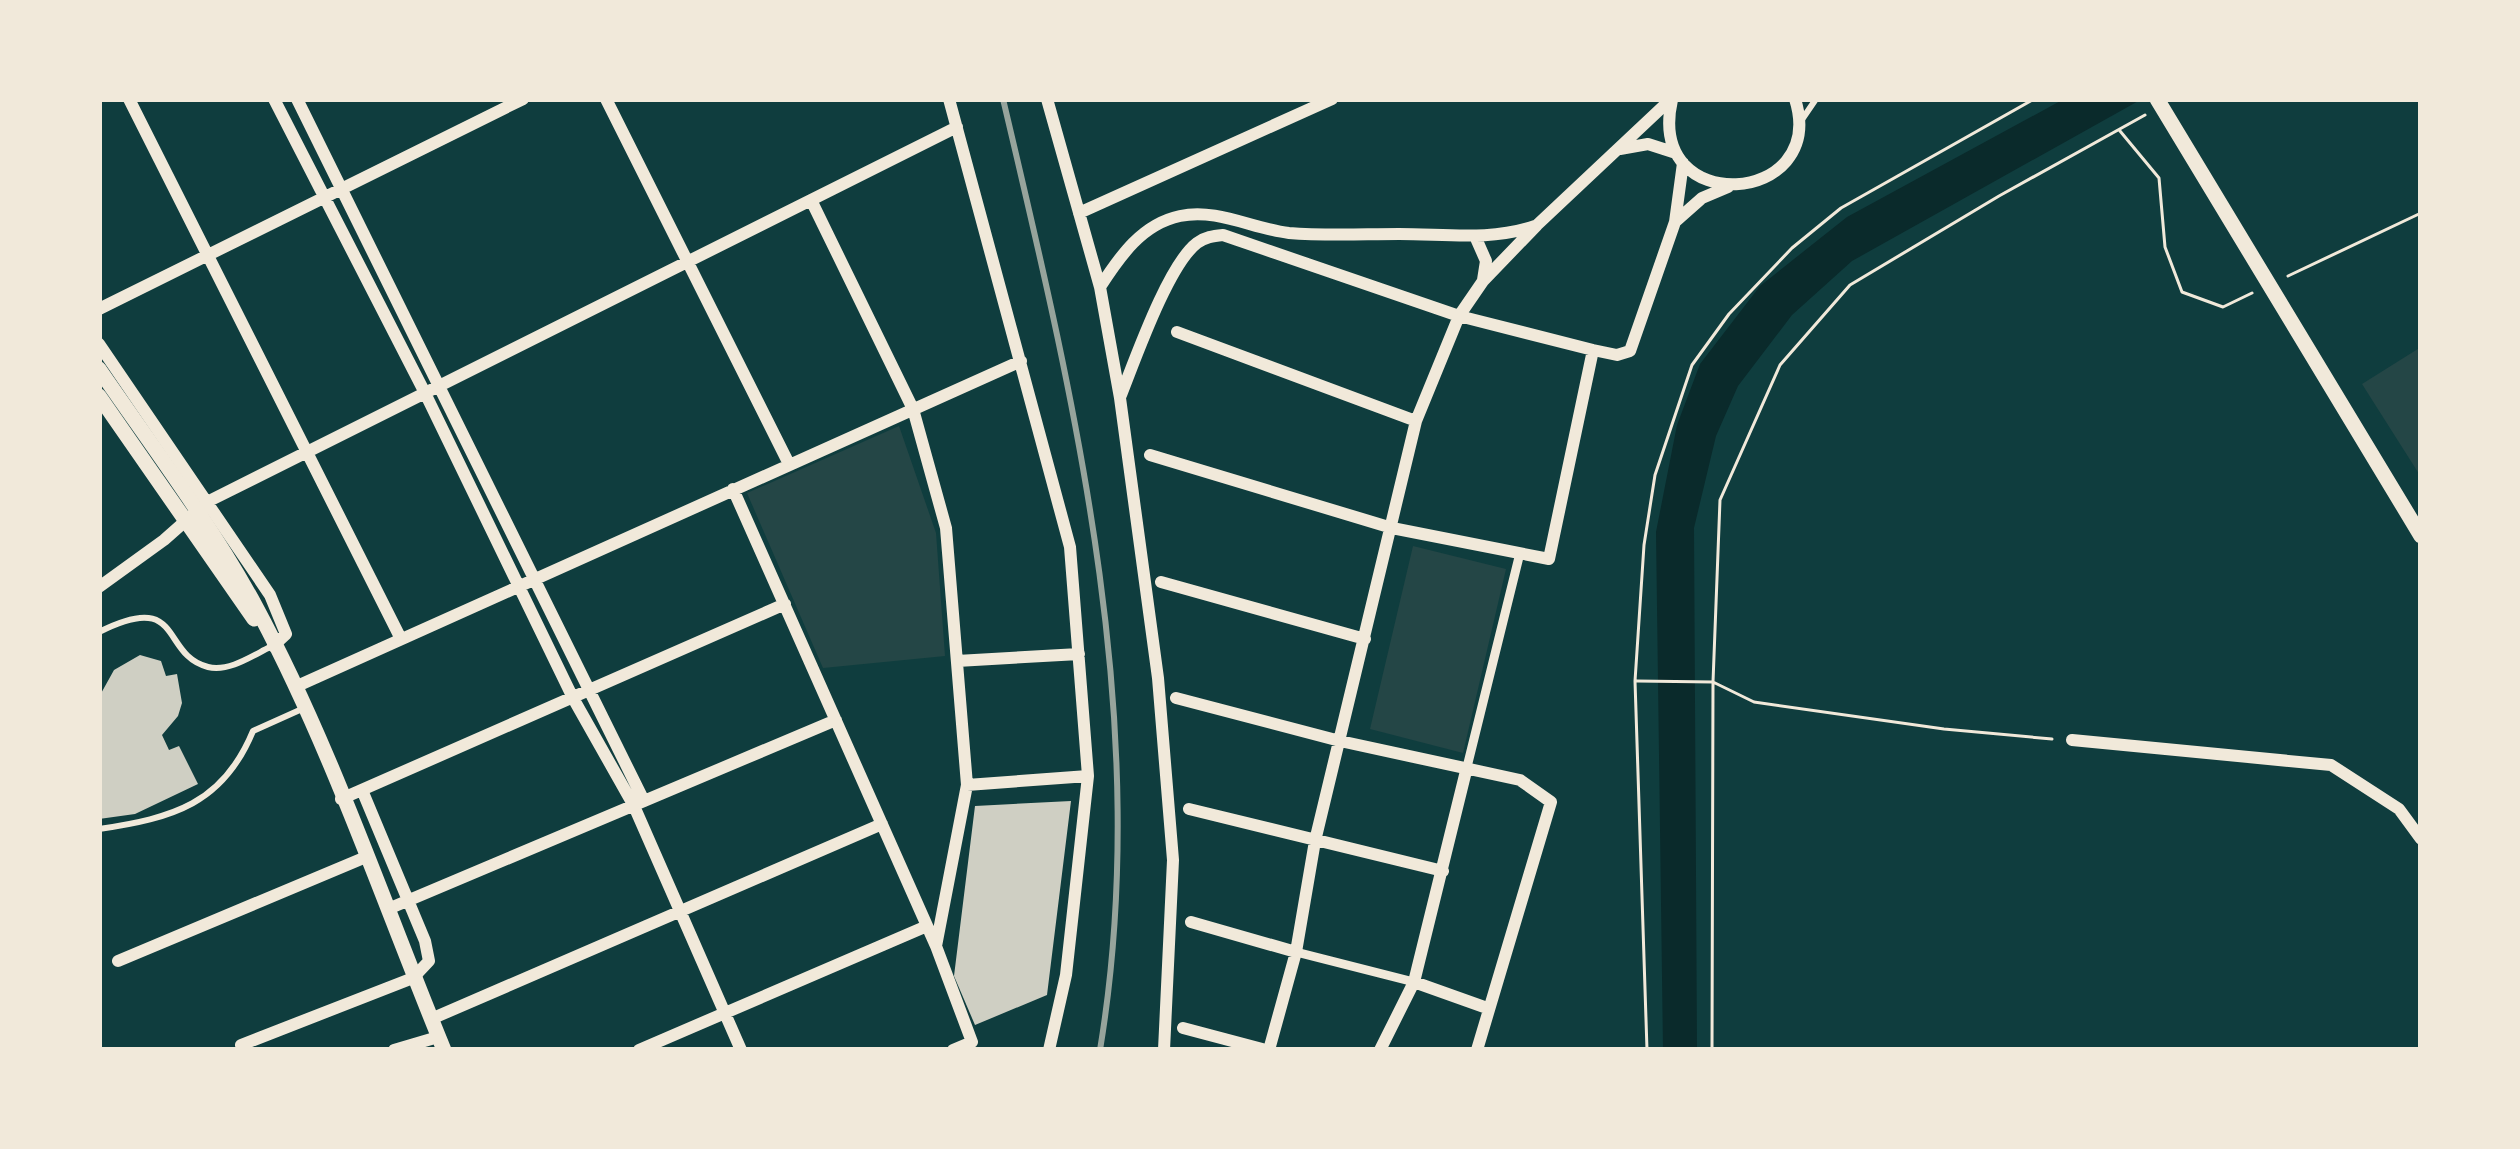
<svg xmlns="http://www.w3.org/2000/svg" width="2520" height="1149" font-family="'Alegreya Sans',sans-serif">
<rect width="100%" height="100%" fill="#0f3d3e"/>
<!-- green -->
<path fill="#244646" d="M2421,347V477L2362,384Z
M899,426L936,533L945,656L823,668L747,493Z
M1413,546L1506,569L1463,753L1370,729Z"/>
<!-- water -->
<path fill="#0a2a2b" d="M2064,99H2142L1852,261L1792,315L1738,386L1716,436L1694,528L1697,1050H1663L1656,532L1677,425L1700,364L1760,286L1847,217Z"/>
<!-- building -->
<path fill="#cfcfc3" d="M140,655L161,661L166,676L177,674L182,703L178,716L162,735L169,750L179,746L198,784L135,814L99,819V697L114,670Z
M1071,801L1047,995L975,1025L954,976L975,806Z"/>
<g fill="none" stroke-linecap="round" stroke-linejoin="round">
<!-- path -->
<path stroke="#f1e9da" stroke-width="3" d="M2120,131L2159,178L2165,247L2182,292L2223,307L2252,293
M2288,276L2421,213
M1637,681L1713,682L1754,702L1944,729L2052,739
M1647,1050L1635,681L1644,545L1655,475L1692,365L1729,314L1792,248L1841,208L2034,99
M1712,1050L1713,682L1720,500L1780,365L1850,285L1999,196L2145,115"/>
<!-- service -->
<path stroke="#f1e9da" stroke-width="6" d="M1801,121L1816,99
M99,632C184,589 160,655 208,667C229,672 252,656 270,647
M99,829C173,818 223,804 253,731L302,709"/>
<!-- pedestrian -->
<path stroke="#f1e9da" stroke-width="9" d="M1467,767L1520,553
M1296,952L1414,982"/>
<!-- minor -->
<path stroke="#f1e9da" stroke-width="12" d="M129,99L400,637
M274,99L425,393L573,698L634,806L741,1050
M297,99L644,801
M606,99L789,464
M949,99L1070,547L1088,776L1066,975L1049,1050
M1047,99L1100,287L1120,398L1158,678L1173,860L1164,1050
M1672,100C1645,219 1829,206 1795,99
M1620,149L1648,144L1676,153
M1079,213L1332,99
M1676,221L1702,198L1728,187
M1475,236L1486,261L1483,280
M1100,287C1120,256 1142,224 1180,216C1217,208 1253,229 1289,233C1325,236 1363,234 1399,234C1446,234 1491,241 1535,226
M99,309L523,99
M1177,332L1416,421
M99,344L270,595L286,634L273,646
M1121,395C1135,360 1168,265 1197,243C1205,237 1213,236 1223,235L1459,316L1593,350L1617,355L1630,351L1675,222L1683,163
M1150,455L1392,528L1549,559L1593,350
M733,489L936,946L967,785L946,528L913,409L811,200
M1161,582L1365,639
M99,587L164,540L207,502L957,127
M957,661L1079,654
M295,687L1021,361
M1176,698L1340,741L1520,780L1551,802L1477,1050
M2072,740L2331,765L2399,809L2421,839
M967,785L1088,776
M341,799L785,604
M1189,809L1443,871
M388,909L836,720
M1191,922L1296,952
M936,946L972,1042L953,1050
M118,961L366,857
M1414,982L1487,1008
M431,1019L882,824
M1183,1028L1266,1050
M241,1045L413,978L429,961L425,941L362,790
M394,1050L438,1037
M639,1050L927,926
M1269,1050L1296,952L1315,841L1416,421L1459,316L1483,281L1537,225L1671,99
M1380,1050L1414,982L1467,767"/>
<!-- tertiary -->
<path stroke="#f1e9da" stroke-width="15" d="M2157,99L2421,536
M99,369C152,446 210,523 255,605C331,746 383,902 444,1050
M99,396L254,619"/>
<!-- rail -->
<path stroke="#97a49c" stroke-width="6" d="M1003,99C1077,411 1153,729 1100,1050"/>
</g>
<!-- border -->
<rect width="2520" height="1149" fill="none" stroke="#f1e9da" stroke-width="204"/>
</svg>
